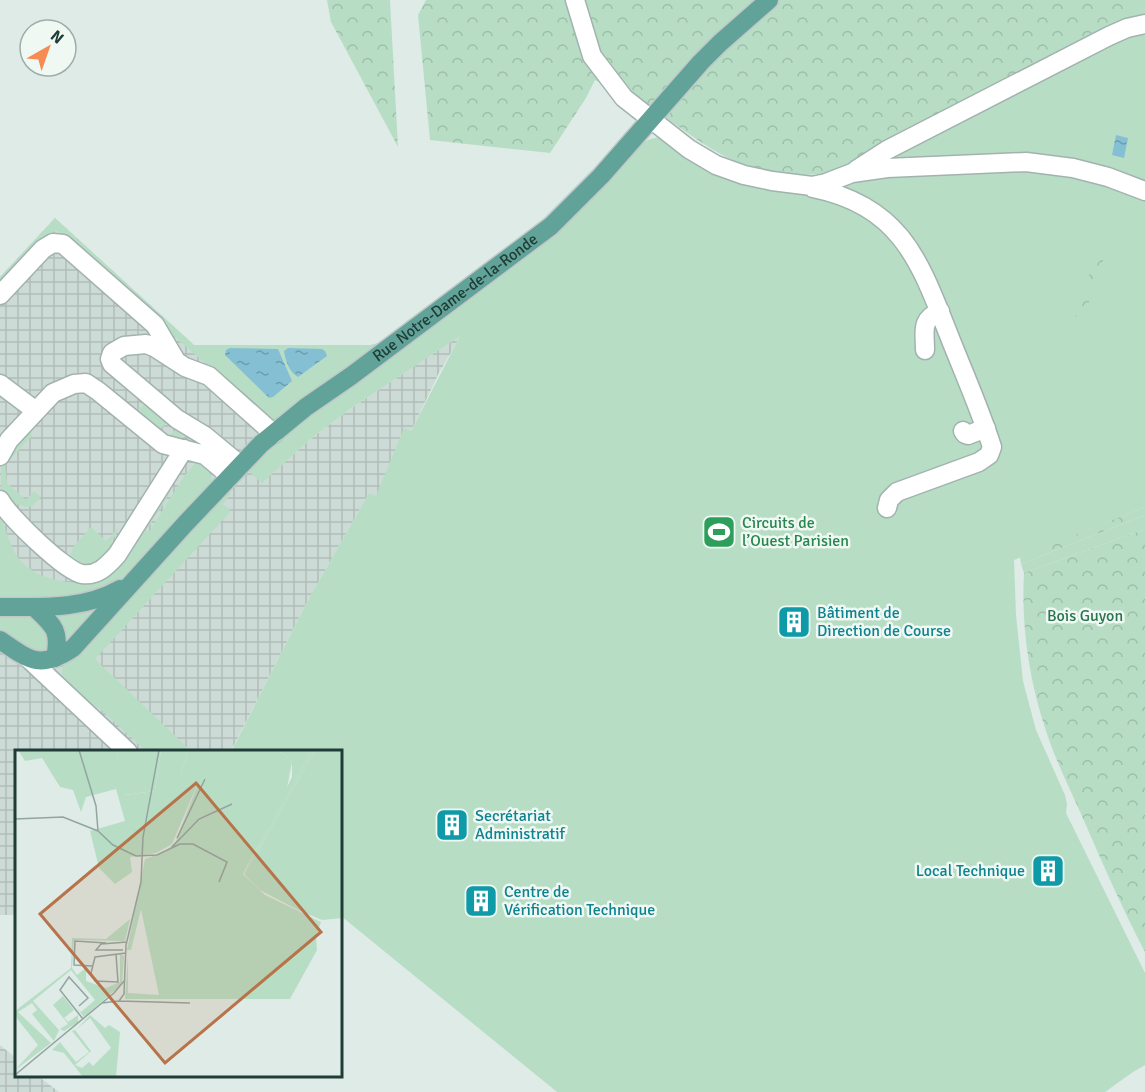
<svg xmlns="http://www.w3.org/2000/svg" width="1145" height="1092" font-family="Signika,sans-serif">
<defs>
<pattern id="industrial-grid" width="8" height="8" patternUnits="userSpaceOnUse" patternTransform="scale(1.5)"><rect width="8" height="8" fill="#cddbd6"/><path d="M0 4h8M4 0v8" fill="none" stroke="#b0bdb8"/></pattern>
<pattern id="forest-crowns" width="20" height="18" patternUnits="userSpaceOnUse" patternTransform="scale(1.5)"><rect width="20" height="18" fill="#b7dec5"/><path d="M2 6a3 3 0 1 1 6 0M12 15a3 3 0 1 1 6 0" fill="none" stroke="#9dbfaa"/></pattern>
<pattern id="water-ripples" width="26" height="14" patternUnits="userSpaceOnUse" patternTransform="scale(1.5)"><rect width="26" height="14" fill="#84bfd3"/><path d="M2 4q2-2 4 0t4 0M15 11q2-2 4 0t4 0" fill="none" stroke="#6c9cac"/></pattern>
</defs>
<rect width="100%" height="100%" fill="#dfebe7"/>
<!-- industrial -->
<path fill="url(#industrial-grid)" d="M55,218L194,345H370L261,483L313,437L350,409L461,335L439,373L411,431L404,429L376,497L369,493L307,602L231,751L16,752V915H0V277Z
M0,1045L16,1058V1076H38L59,1092H0Z"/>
<!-- green -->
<path fill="#b7dec5" d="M1139,0H1145V507L1014,560L1016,615L1023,681L1036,730L1065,795L1067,804L1066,813L1145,973V1065L1133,1072L1105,1092H557L341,916L340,752H231L307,602L369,493L376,496L404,428L411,431L460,336L350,409L313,437L262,483L247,470L275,442L640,144L650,139L660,137L707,164L841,188L840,186L851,179L845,166L1138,13Z
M55,218L194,345H370L382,342L278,421L273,422L170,333L153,314L56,230L0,290V277Z
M149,401L178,430L185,441L209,446L212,449L167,438L176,429L168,422L159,430L139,413L140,411L138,409Z
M28,429L33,435L5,465L7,483L26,500L34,491L41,497L32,506L28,507L11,503L1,491V461Z
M198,460C206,467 214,474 211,485L123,580L85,600L0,601V513C5,527 9,543 17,556C32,579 68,585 93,582L164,490L170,493L146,531L149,532L184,476Z
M227,491L231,494L223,504L231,511L95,659L191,751H146L100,709L80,697L62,679V667Z
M1145,515V529L1024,573L1021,564Z
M91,527L106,541L119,527L104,559L89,570L71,559L70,555L73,547Z
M103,602L67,642L51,612Z
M0,611L26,614L44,624L50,649C36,659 13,641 0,634Z"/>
<!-- forest -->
<path fill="url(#forest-crowns)" d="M327,0H390L398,147L331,22Z
M426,0H1139V13L845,166C803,185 749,172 710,148C687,134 667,117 645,104C629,95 611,88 595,80L586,98L550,153L430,140L418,15Z
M1097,252L1105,255L1083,319L1075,316Z
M1145,507V515L1021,564L1020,557Z
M1145,529V952C1123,910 1104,867 1085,823C1072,793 1056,762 1046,731C1029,680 1021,626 1024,573Z"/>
<!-- water -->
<path fill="url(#water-ripples)" d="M1116,135L1128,138L1124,158L1112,155Z
M230,348L278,349L292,381L273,397L269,398L225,355L226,350Z
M288,348L322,349L325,351L327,356L298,377C290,373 285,360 284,351Z"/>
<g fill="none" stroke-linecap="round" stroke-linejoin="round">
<defs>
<path id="minor" d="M575,0L592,56L624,98L689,149L716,165L744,175L772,181L812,186L826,183L852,173L887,168L1026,162L1073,168L1108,177L1145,191
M856,170L887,150L1109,36L1127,28L1145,24
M813,188C905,207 921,266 952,343C966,378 981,412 992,447L989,455L979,462L897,492L889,500L887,508
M0,295L43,249L53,243L63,244L155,325L175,359
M925,350C925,331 920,320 940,311
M0,384L36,411
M963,431L965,434L968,435L986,428
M0,456L9,440L53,393L74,384L86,383L98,391L163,444L205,455L230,476
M240,465L205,436L177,419L112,364L110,359L112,353L124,346L146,344L154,347L185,367L209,376L274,434
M0,500C8,516 66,572 82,574C98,576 107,566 117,555L184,449
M30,660L128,752"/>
<g id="major">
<path d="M0,607C41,607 83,610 120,589"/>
<path d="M34,607C53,625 61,630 55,658"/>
<path id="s1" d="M0,640C29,660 40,670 73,648L186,523L261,444L306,407L351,376L551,226L601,176L701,62L720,43L769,0"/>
</g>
</defs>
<!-- minor casing -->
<use href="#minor" stroke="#a2b3af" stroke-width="21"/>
<!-- major casing -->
<use href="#major" stroke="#c1c8c7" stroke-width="21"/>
<!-- minor -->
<use href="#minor" stroke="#fff" stroke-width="18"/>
<!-- major -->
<use href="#major" stroke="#62a399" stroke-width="18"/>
</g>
<!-- icons -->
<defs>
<symbol id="stadium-square" viewBox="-11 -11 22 22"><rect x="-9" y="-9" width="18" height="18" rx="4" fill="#2e9e5b" stroke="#f0f8f4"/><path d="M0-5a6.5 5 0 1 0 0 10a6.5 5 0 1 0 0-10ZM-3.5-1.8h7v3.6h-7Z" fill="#fff"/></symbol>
<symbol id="building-square" viewBox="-11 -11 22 22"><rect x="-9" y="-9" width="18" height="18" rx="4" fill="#0f9aa8" stroke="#f0f8f4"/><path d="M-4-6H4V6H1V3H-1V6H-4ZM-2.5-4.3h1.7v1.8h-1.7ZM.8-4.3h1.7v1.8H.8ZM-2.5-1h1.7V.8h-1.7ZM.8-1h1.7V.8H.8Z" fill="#fff"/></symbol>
</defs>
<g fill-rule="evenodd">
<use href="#stadium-square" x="700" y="513" width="38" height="38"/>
<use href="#building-square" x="775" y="603" width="38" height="38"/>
<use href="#building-square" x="433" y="806" width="38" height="38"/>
<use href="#building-square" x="1029" y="852" width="38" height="38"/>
<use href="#building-square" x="462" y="882" width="38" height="38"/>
</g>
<g text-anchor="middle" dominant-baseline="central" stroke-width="5" stroke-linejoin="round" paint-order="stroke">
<!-- street labels -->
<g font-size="16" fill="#203c37" stroke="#f0f8f4">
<text stroke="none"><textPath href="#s1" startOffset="602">Rue Notre-Dame-de-la-Ronde</textPath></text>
</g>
<!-- leisure labels -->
<g font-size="16" fill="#27864d" stroke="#f0f8f4" text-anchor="start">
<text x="742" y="523">Circuits de<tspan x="742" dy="18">l’Ouest Parisien</tspan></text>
</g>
<!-- culture labels -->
<g font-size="16" fill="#0d838f" stroke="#f0f8f4" text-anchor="start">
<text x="817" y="613">Bâtiment de<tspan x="817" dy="18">Direction de Course</tspan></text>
<text x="475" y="816">Secrétariat<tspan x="475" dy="18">Administratif</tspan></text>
<text x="1025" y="871" text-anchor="end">Local Technique</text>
<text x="504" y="892">Centre de<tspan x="504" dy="18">Vérification Technique</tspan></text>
</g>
<!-- park labels -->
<g font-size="16" fill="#28744d" stroke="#f0f8f4">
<text x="1085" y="616">Bois Guyon</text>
</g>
</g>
<!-- overview -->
<g transform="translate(15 750)">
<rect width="327" height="327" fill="#dfebe7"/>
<path d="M102,0H146L140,41L109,45ZM174,0H264L277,12L271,43L228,124L250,145L306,172L301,187L302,200L275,249H110L113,207V243L144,245L126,159L116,200H112L130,109L150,102L161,91L182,36L166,23ZM297,0H300L230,125L229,124ZM115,169L110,191L59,190L57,218L62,225L71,218V231L91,238L105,232V204L109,206L107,234L69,267L61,257L66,262L80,250L56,220L18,251L44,280L39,291L17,264L22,260L17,253L3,262L36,293L0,320L23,295L0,266V261L56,218L57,188L91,189ZM48,246L59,260L49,268L53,272L63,265V272L49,281L45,279L53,274L38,255ZM75,265L90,278L94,275L105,282L101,327H68L49,303L37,300L45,292L61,312L74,302L57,281L60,280L76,301L60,315L67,318L74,312L78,316L96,298L75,268L62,279Z" fill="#b7dec5"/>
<path d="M3,0H102L110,45L140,41L146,0H174L166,23L182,35L157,94L141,103L115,107L117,122L100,134L84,118L75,81L110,71L101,39L71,47L66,62L58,40L45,37L27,8L10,11ZM264,0H297L229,124L277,27V12ZM300,0H327V168L307,170L283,160L245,140L230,125Z" fill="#b7dec5"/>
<path fill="none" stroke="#93a5a1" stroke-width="1.5" d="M64,0L81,56L83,81M0,69L48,67L83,81L98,95L121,106L142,105L165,94H178L212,112L204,132M162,88L190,29M157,97L184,69L217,54M108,200H81L86,194L112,192M101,204L103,232L80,231L76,223L80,207L111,203M77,216L59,215L60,191L91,193M104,251L175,253M87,253L104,251L109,244L111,195L126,132L128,87L144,0M64,256L73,248L54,227L45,240L68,269M0,325L99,243L109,231"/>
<path fill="#b77349" fill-opacity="0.15" stroke="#b77349" stroke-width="3" d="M181,33L306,182L150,313L25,164Z"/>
<rect width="327" height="327" fill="none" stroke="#203c37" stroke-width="3"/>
</g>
<!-- north arrow -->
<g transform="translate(48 48) rotate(40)"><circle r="28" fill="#f0f8f4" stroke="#9dada8" stroke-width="1.5"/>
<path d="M0-4.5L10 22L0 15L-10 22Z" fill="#f88b51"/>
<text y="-9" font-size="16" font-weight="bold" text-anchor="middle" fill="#203c37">N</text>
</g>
</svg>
